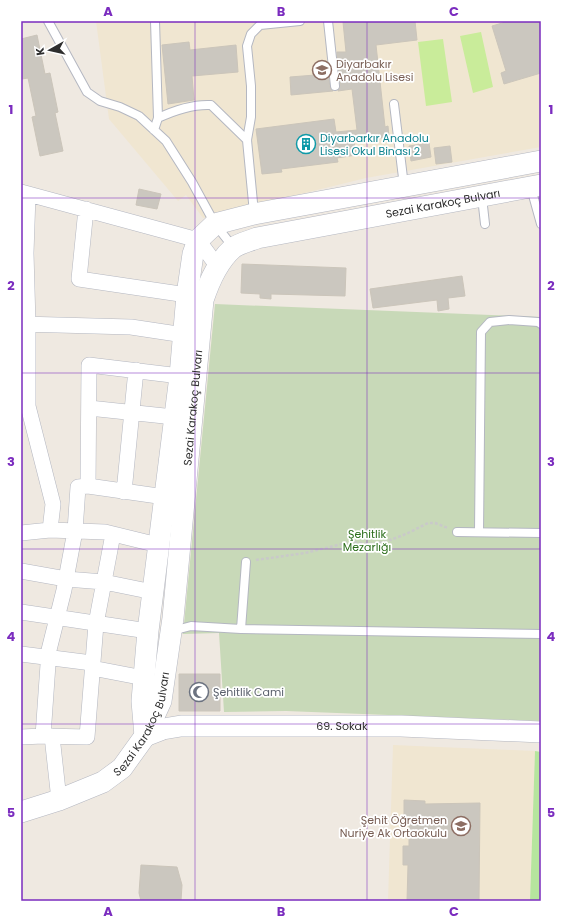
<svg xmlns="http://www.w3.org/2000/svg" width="562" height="922" font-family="Poppins,sans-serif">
<rect width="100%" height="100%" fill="#efe9e1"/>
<!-- education -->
<path fill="#f0e6d1" d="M96,21H541V147L366,178L203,218L186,195L178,201L109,119Z
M393,745L535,751L530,901H388Z"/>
<!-- green -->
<path fill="#b6e59e" d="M535,751L541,752V901H530Z"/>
<!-- cemetery -->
<path fill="#c8d9b8" d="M215,304L541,317V721L286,711L224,712L219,633L183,634Z"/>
<!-- pitch -->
<path fill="#c9ec9a" d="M481,32L493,87L473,93L460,36Z
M443,39L452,102L426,106L418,42Z"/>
<!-- building -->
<path fill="#cbc7bf" stroke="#cbc5ba" d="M351,21H415L417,40L376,45L385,127L388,126L389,137L354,141L356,155L337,158L338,162L281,169L282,172L262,174L256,129L334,119L336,132L357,130L352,89L338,91L340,85L337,52H346L343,22Z
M509,21H541V73L504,84L501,73L506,71L492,26Z
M37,35L45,74L50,73L58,112L55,113L63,151L40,156L32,117L36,116L28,78L22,79L21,73V39Z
M189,42L190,50L236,45L238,72L192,76L194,100L168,104L162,45Z
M328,74L330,87L333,91L291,95L290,77Z
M429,143L431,157L411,161L409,146Z
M450,146L452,162L436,164L434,148Z
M139,189L161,194L157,209L136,205Z
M242,264L346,268L345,296L271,294V299L260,298V294L241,293Z
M462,276L465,296L448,298L449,309L438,311L437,300L373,308L370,289Z
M179,674H220V711H179Z
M404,800L425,801V804L480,803L479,901H407L408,865H403V846H409V819H404Z
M141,865L177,867L182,885L181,901H141L139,893Z"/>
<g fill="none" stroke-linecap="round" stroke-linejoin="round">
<defs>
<path id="lane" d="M48,21L87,92L100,101L120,107L139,116L166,141L192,182L215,224L233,247
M328,21L335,86
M394,104L404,186
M158,118C175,110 192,104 211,105L247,140
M154,130L158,118L155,21
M531,188L541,224
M482,197L485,224
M254,213L247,140L251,117V86L247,46L251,34L260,25L300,21
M457,532L541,533
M479,532L481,332L490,322L509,320L538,322L541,324
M241,629L246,562
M172,631L191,626L241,629L541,634"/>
<path id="street" d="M21,192L198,240L218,267
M86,209L79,279L187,295
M21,324L131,327L184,335
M89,408L174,417
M88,486L78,487L75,531L64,590L49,650L43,736L87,737L96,624L113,534
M124,492L136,370
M165,497L88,486L89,365L180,376
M50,530L105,532L158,545
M21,533L50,530L53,504L28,406V324L26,253L28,195
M21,571L66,579L104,582L153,592
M21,612L148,631
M21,654L92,663
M92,668L144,678
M52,736L59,800
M21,737L43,736"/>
<g id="secondary">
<path id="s1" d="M541,161L254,214L215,224L198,240L193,254L187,295L180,376L148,631L142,701L145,736L163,729L181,726H401L541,732"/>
<path id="s2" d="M21,812L59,800L103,782L122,768L145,736L161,701L173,618L203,300C209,282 218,261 233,248C240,243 250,241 257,238L541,185"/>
</g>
</defs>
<!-- lane casing -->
<use href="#lane" stroke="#b4b7c1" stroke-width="10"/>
<!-- street casing -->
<use href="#street" stroke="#b4b7c1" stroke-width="16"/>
<!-- secondary casing -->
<use href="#secondary" stroke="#b4b7c1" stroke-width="22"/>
<!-- path -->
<path stroke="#c9c9c9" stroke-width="2.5" stroke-dasharray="3 2" stroke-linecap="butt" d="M256,560L305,553L350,542L369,544L385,542L406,534L428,523H435L448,528"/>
<!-- lane -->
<use href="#lane" stroke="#fff" stroke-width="8"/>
<!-- street -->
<use href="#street" stroke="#fff" stroke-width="15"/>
<!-- secondary -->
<use href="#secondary" stroke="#fff" stroke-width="21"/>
</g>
<!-- grid -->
<path fill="none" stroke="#7b2cbf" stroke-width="1" stroke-opacity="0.55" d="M195,21V901M367,21V901M21,198H541M21,373H541M21,549H541M21,724H541"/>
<!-- icons -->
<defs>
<symbol id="school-ring" viewBox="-11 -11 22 22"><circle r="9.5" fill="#fff" stroke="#8d6e63" stroke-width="1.5"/><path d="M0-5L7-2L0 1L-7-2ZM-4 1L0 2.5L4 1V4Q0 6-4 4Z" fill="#8d6e63"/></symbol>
<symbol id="building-ring" viewBox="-11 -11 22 22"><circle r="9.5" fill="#fff" stroke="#0f9aa8" stroke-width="1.5"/><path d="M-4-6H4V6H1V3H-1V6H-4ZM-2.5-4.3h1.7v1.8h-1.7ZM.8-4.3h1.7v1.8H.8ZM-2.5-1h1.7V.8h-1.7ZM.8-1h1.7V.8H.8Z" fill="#0f9aa8"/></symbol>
<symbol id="mosque-ring" viewBox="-11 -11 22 22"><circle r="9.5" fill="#fff" stroke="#6b7280" stroke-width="1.5"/><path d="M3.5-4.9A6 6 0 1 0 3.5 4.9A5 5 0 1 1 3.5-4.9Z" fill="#6b7280"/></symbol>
</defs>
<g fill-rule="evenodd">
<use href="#school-ring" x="311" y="59" width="22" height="22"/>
<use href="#building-ring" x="295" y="133" width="22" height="22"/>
<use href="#mosque-ring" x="188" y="681" width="22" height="22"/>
<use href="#school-ring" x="450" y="815" width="22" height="22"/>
</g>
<g text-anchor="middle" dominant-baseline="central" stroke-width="3.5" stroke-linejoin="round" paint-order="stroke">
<!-- education labels -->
<g font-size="11" fill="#785e54" stroke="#fff" text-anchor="start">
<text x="336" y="64">Diyarbakır<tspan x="336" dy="13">Anadolu Lisesi</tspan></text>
<text x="447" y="820" text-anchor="end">Şehit Öğretmen<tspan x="447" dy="13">Nuriye Ak Ortaokulu</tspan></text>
</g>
<!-- culture labels -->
<g font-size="11" fill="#0d838f" stroke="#fff" text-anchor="start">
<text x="320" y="138">Diyarbarkır Anadolu<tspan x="320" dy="13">Lisesi Okul Binası 2</tspan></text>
</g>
<!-- street labels -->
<g font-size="11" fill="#2e2e2e" stroke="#fff">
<text stroke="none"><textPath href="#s2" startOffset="868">Sezai Karakoç Bulvarı</textPath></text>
<text stroke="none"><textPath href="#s2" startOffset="484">Sezai Karakoç Bulvarı</textPath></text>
<text stroke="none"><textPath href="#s2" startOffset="160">Sezai Karakoç Bulvarı</textPath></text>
<text stroke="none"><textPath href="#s1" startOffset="1054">69. Sokak</textPath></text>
</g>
<!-- park labels -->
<g font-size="11" fill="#2c6e1b" stroke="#fff">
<text x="367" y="534">Şehitlik<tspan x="367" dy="13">Mezarlığı</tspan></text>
</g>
<!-- worship labels -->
<g font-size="11" fill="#5b616d" stroke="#fff" text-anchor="start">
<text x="213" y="692">Şehitlik Cami</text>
</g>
</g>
<!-- border -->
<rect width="562" height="922" fill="none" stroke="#ffffff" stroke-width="44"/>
<!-- north arrow -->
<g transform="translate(50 50) rotate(262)" stroke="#ffffff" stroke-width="3" paint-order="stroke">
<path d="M0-3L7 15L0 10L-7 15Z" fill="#2e2e2e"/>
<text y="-6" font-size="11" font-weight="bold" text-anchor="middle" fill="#2e2e2e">K</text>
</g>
<rect x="22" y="22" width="518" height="878" fill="none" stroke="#7b2cbf" stroke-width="1.5"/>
<g font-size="13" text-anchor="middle" font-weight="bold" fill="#7b2cbf">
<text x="108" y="16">A</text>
<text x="281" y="16">B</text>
<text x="454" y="16">C</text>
<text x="11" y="114">1</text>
<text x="551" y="114">1</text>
<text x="11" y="290">2</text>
<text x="551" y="290">2</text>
<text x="11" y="466">3</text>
<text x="551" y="466">3</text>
<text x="11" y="641">4</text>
<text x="551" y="641">4</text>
<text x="11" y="817">5</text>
<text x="551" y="817">5</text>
<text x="108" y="916">A</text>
<text x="281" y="916">B</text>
<text x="454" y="916">C</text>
</g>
</svg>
